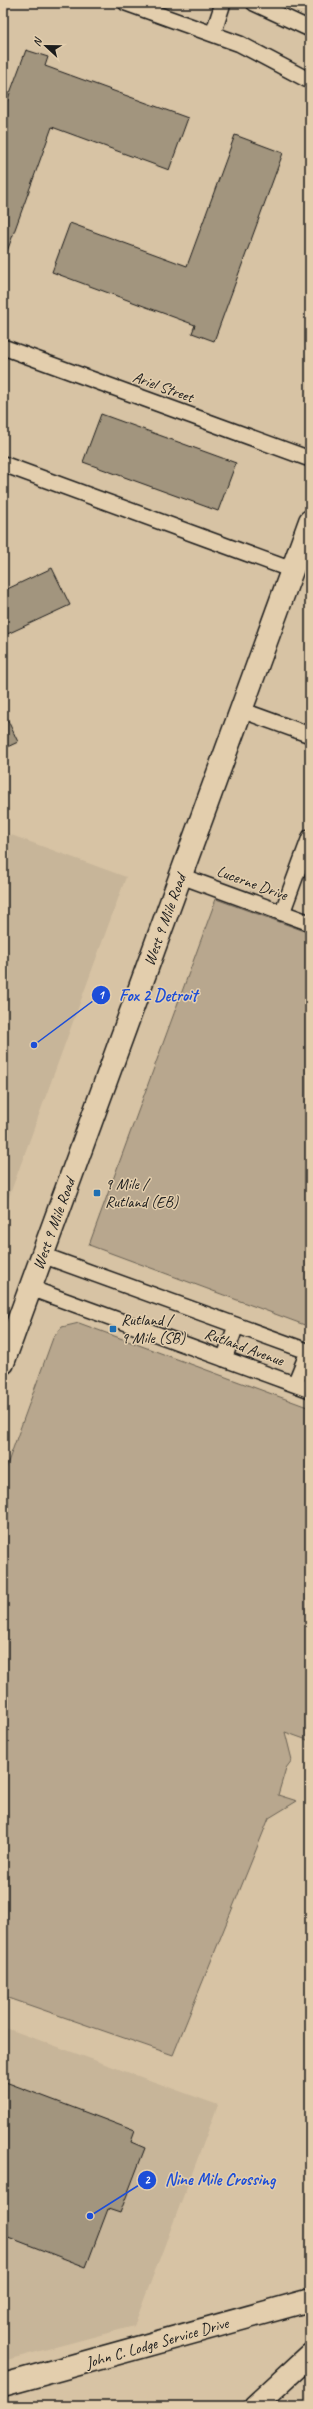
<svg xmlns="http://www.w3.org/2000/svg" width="313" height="2409" font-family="Caveat,sans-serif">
<rect width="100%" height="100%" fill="#d7c3a4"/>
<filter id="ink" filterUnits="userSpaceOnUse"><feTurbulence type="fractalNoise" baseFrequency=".025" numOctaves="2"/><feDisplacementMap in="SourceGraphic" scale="8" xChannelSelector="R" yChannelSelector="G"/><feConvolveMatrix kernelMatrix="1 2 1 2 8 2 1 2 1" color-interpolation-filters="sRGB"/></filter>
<g filter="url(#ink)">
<!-- built -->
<path fill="#c7b599" d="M3,832L126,877L3,1213Z
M3,2027L218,2105L134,2326L3,2361Z"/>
<!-- green -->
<path fill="#b8a78e" stroke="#6a6255" d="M216,899L310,933V1327L89,1245Z
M79,1323L310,1408V1741L285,1732L292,1760L286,1768L278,1795L297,1801L269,1818L173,2055L3,1996V1476L53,1338L62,1327Z"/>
<!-- building -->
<path fill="#a2957e" stroke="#1c1c1c" d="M26,50L48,57L45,66L188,118L169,170L52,127L5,257L3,112Z
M235,135L283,153L214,341L192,333L195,325L52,272L70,223L187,266Z
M101,414L236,463L218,511L83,462Z
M52,568L70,605L3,636V591Z
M3,710L18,742L3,749Z
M3,2081L135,2131L131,2142L145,2148L120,2213L108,2209L86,2267L3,2235Z"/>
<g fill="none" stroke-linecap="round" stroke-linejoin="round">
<defs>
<path id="minor" d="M126,3L240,44L310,81
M254,3L310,29
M213,34L223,3
M3,347L310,459
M3,464L292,570
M241,710L310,735
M181,876L310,923
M282,913L310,837
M42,1255L310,1352
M30,1288L310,1390
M224,1359L236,1326
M295,1384L308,1352"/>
<path id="secondary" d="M3,1363L310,521
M3,2385L310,2300"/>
<path id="motorway" d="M255,2406L310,2355"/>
</defs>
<!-- minor casing -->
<use href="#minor" stroke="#1c1c1c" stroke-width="18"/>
<!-- secondary casing -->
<use href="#secondary" stroke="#1c1c1c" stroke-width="25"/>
<!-- motorway casing -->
<use href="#motorway" stroke="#1c1c1c" stroke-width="25"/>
<!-- minor -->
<use href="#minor" stroke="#e3cead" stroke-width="15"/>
<!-- secondary -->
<use href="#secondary" stroke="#e3cead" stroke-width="22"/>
<!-- motorway -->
<use href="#motorway" stroke="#e3cead" stroke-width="22"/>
</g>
</g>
<!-- markers -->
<g fill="#1f6fb2" stroke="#e3cead" stroke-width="1.5">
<rect x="93" y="1189" width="8" height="8" rx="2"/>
<rect x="109" y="1325" width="8" height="8" rx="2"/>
</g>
<g text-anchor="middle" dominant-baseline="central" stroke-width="3" stroke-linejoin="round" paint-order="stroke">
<!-- street labels -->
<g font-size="16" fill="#1c1c1c" stroke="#e3cead">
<text transform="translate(163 387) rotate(20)">Ariel Street</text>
<text transform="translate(252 883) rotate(20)">Lucerne Drive</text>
<text transform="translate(165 920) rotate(-70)">West 9 Mile Road</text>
<text transform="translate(54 1224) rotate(-70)">West 9 Mile Road</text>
<text transform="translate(244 1347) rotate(20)">Rutland Avenue</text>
<text transform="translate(157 2343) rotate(-16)">John C. Lodge Service Drive</text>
</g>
<!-- poi labels -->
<g font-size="16" fill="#1c1c1c" stroke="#e3cead" text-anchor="start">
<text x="105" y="1184">9 Mile /<tspan x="105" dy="18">Rutland (EB)</tspan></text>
<text x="121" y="1320">Rutland /<tspan x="121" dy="18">9 Mile (SB)</tspan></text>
</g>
</g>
<!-- callouts -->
<path fill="none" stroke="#1d4ed8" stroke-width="1.5" d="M34 1045L101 995M90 2216L147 2180"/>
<g fill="#1d4ed8" stroke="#e3cead" stroke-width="1.5">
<circle cx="34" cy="1045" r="4"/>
<circle cx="90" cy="2216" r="4"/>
<circle cx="101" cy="995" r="10"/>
<circle cx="147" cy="2180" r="10"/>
</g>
<g font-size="12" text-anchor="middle" font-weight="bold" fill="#fff">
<text x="101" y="999">1</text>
<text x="147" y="2184">2</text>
</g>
<g font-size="17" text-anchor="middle" font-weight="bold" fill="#1d4ed8" stroke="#e3cead" stroke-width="3" stroke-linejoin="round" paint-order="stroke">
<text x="158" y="1001">Fox 2 Detroit</text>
<text x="220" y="2185">Nine Mile Crossing</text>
</g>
<!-- margin -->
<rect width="313" height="2409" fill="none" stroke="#e3cead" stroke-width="16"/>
<rect x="8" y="8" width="297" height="2393" fill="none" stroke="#1c1c1c" stroke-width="1.5" filter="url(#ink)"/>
<!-- north arrow -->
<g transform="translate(46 46) rotate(292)" stroke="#e3cead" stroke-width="3" paint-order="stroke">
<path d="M0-3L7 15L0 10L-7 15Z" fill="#1c1c1c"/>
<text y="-6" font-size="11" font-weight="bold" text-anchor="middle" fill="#1c1c1c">N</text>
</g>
</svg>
